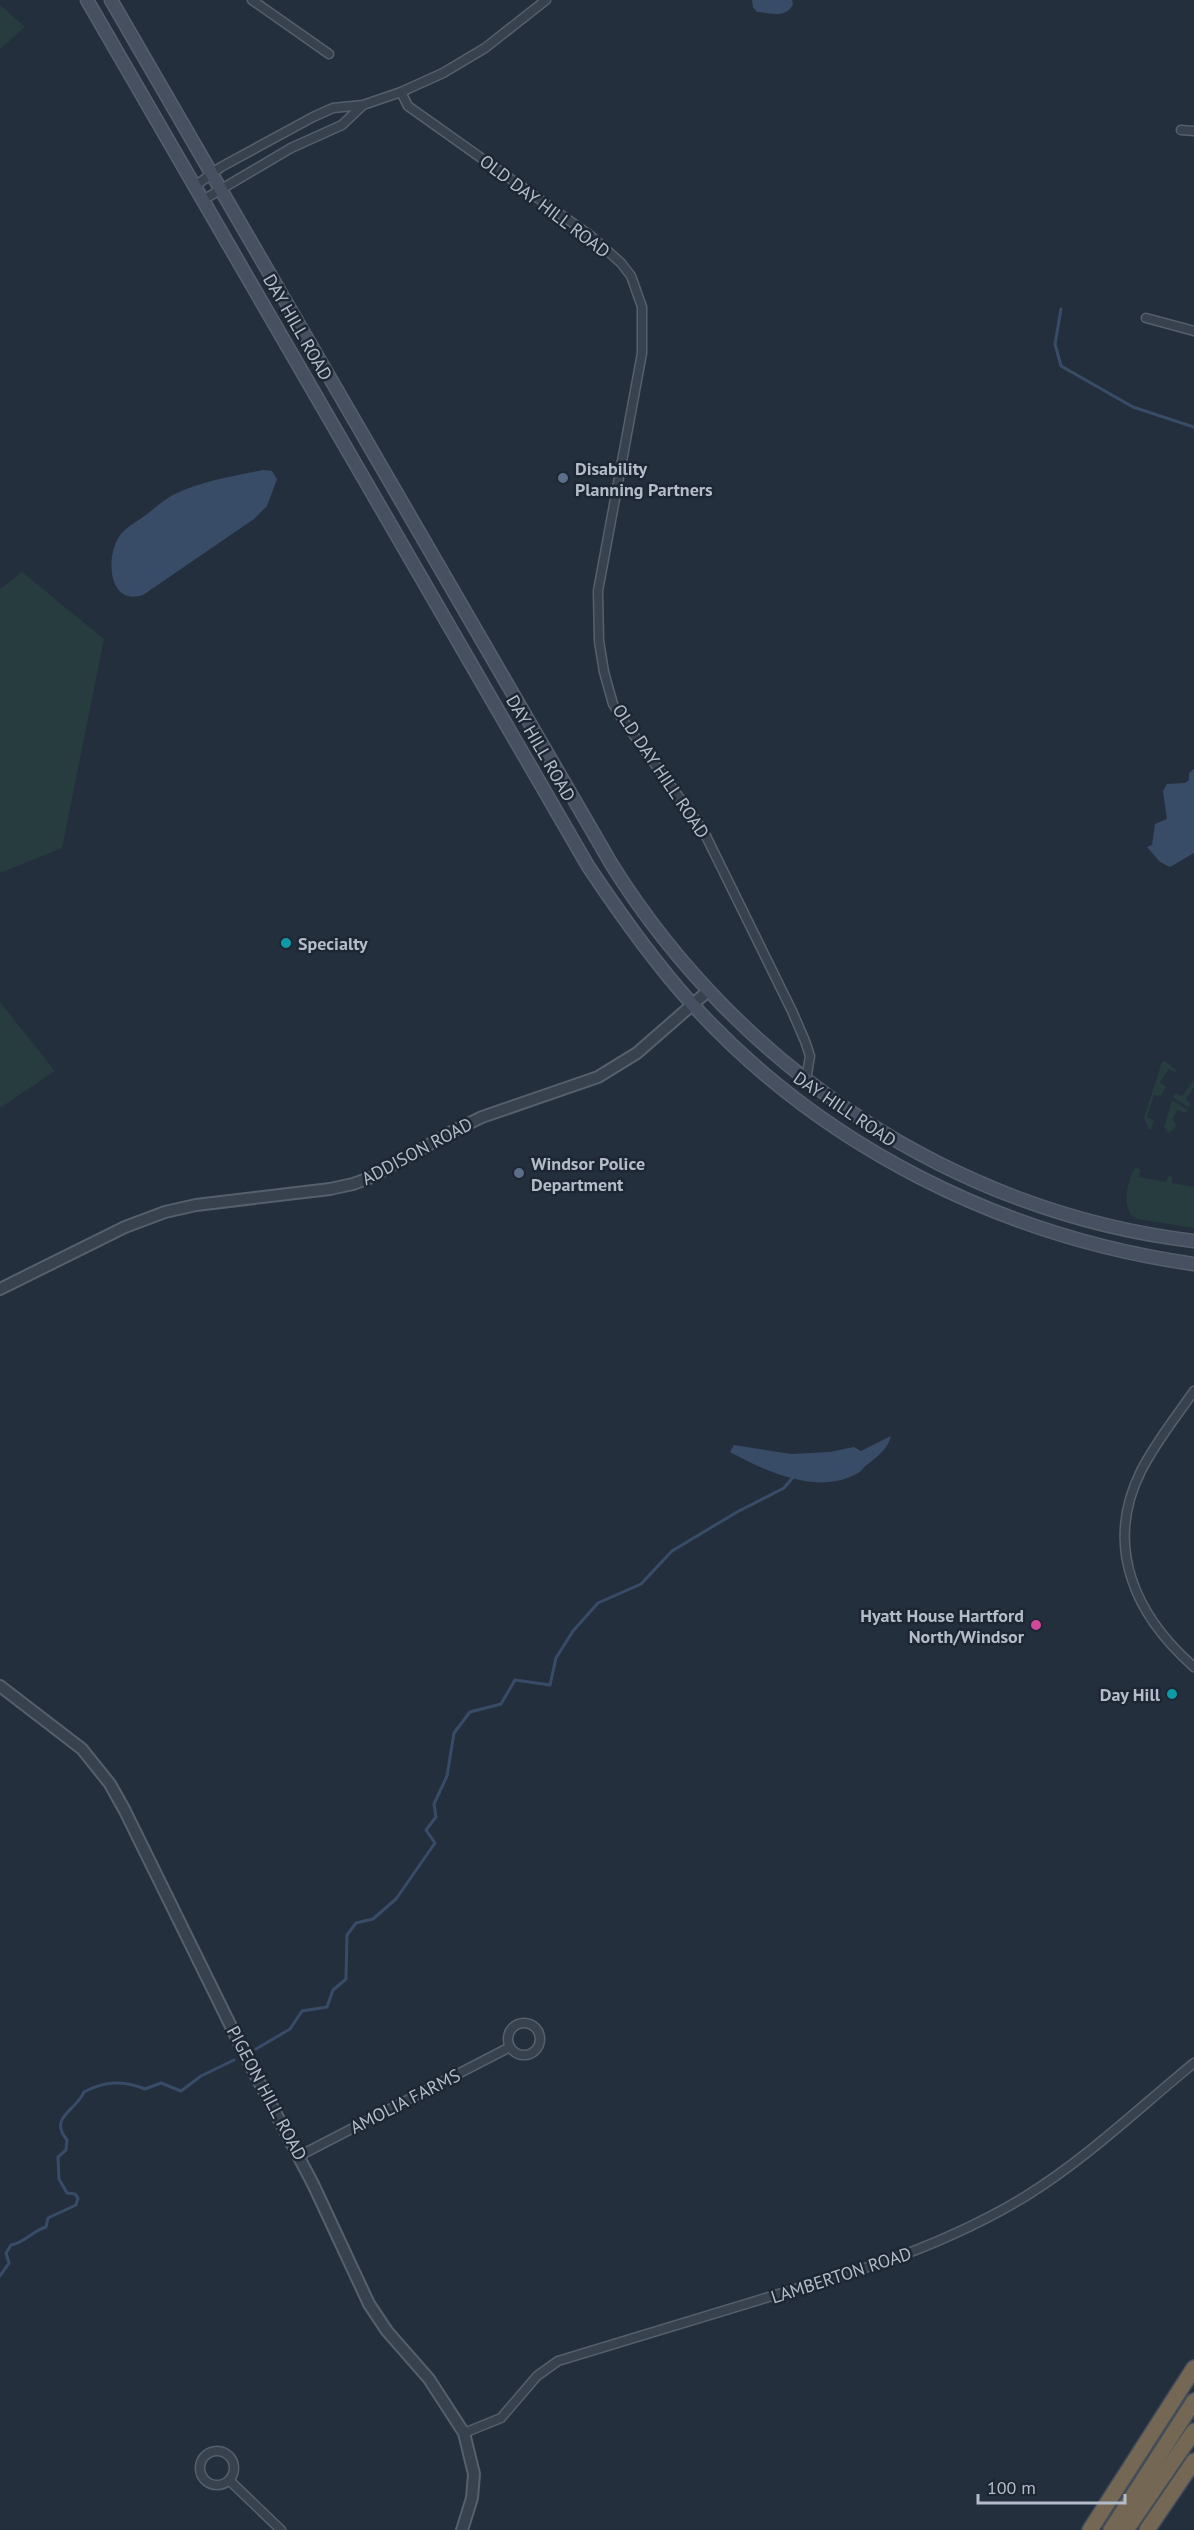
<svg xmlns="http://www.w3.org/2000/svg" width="1194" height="2530" font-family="'PT Sans',sans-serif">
<rect width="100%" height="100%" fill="#242f3e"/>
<!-- green -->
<path fill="#263c3f" d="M0,5L25,27L0,49Z
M22,572L104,639L62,848L0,873V589Z
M0,1002L55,1071L0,1108Z
M1165,1061L1177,1071L1175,1072L1169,1069L1160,1082L1166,1087L1161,1096L1154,1095L1147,1117L1154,1120L1151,1129H1149L1144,1118L1162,1062Z
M1194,1080V1087L1186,1099L1191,1104L1189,1108L1173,1097L1175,1093L1182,1096Z
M1172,1100L1188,1110L1185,1113L1178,1110L1172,1119L1177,1126L1168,1133L1164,1127Z
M1135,1168L1140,1169L1139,1177L1166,1182L1169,1175L1172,1176V1183L1194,1187V1228L1138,1219L1131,1215C1123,1204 1127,1180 1135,1168Z"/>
<!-- water -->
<path fill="#394c67" d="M752,0H792L793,4C786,19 771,13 757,12L753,7Z
M263,470L272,471L277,479L267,506L254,519L143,595C107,607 105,553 121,534C127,527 136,522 143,517C153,510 163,500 173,495C200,481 233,476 263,470Z
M1194,769V853L1170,867L1160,862L1147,847L1152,845L1155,824L1167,819L1163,791L1167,784L1185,783L1189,780V773Z
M891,1436C887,1450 878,1456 868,1464C864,1466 862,1471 858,1473C818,1496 767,1472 730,1452L734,1445L791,1454L830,1452L854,1447L861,1451Z"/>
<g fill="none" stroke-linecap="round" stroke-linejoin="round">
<!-- stream -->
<path stroke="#394c67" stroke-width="3" d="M1061,309L1055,344L1061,366L1133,407L1194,427
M256,2049L290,2029L302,2011L327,2007L333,1990L346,1979L347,1935L356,1923L373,1919L396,1899L435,1843L426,1830L436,1817L434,1804L447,1776L454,1733L470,1712L501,1704L515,1680L550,1685L556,1658L573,1631L598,1603L641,1584L672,1551L737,1512L784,1488L794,1476
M0,2276L9,2263L6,2253L11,2245C26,2242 32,2231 46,2227L48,2218L76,2205L78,2198L75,2194L67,2193L59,2179L58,2157L66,2150L67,2140C48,2117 76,2111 84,2092C105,2081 123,2080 145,2089L161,2083L181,2091L201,2076L234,2060"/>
<defs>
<path id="minor" d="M252,0L329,54
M401,92L408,106L591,236L621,263L631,276L642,307V353L598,591L599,641L604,672L613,704L622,719L703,830L792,1011L805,1041L810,1056L806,1080
M1181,130L1194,131
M195,186L221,167L313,117L333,108L363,105L401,92L443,73L485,48L546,0
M203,200L291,148L342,125L363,105
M1146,318L1194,331
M1194,1391C1176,1417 1155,1443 1141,1471C1103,1547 1136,1616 1194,1667
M508 2039a16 16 0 1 1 32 0a16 16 0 1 1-32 0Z
M299,2156L510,2047
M464,2433L501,2418L537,2376L558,2361L881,2263C932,2245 980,2224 1026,2196C1086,2159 1139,2108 1194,2063
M200 2468a17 17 0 1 1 34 0a17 17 0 1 1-34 0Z
M229,2480L281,2530"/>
<path id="tertiary" d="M0,1289L125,1227L165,1212L196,1205L330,1189L353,1184L372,1177L453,1131L482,1117L598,1077L637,1053L708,991
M0,1686L82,1749L110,1784L125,1811L246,2057L313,2184L369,2304L387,2331L429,2379L464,2433L474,2474L472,2498L462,2530"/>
<path id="secondary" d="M87,0L588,866C620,914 653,961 692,1004C822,1147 1003,1237 1194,1264
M111,0L612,865C739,1068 955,1213 1194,1241"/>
<path id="motorway" d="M1090,2530L1194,2368
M1111,2530L1194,2401
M1126,2530L1194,2431
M1147,2530L1194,2461"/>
</defs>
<!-- minor casing -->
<use href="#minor" stroke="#565f6c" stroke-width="11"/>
<!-- tertiary casing -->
<use href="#tertiary" stroke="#565f6c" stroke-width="14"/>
<!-- secondary casing -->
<use href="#secondary" stroke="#565f6c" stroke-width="15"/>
<!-- motorway casing -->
<use href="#motorway" stroke="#434c59" stroke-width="18"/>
<!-- minor -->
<use href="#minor" stroke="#38414e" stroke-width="8"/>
<!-- tertiary -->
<use href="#tertiary" stroke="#38414e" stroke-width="10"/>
<!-- secondary -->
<use href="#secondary" stroke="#465061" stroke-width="12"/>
<!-- motorway -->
<use href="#motorway" stroke="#746855" stroke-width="15"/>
</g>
<!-- markers -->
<g fill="#5c6f8a" stroke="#1d2633" stroke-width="2">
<circle cx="563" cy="478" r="6"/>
<circle cx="519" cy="1173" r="6"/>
</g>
<g fill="#0f9aa8" stroke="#1d2633" stroke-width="2">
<circle cx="286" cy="943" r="6"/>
<circle cx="1172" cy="1694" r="6"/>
</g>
<circle fill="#d1479c" stroke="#1d2633" stroke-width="2" cx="1036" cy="1625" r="6"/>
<g text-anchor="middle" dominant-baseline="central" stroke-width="5" stroke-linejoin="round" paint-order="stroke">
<!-- street labels -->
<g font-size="18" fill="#b4bcc9" stroke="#1d2633">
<text transform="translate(545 206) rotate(37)">OLD DAY HILL ROAD</text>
<text transform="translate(298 327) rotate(60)">DAY HILL ROAD</text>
<text transform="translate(541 748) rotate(60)">DAY HILL ROAD</text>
<text transform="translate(661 771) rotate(56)">OLD DAY HILL ROAD</text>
<text transform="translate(845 1109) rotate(34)">DAY HILL ROAD</text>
<text transform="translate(417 1151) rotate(-28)">ADDISON ROAD</text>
<text transform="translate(267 2093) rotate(62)">PIGEON HILL ROAD</text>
<text transform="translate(405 2101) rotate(-27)">AMOLIA FARMS</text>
<text transform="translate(841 2275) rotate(-18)">LAMBERTON ROAD</text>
</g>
<!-- poi labels -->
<g font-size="18" font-weight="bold" fill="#b4bcc9" stroke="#1d2633" text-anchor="start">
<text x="575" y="468">Disability<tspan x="575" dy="21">Planning Partners</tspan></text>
<text x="298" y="943">Specialty</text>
<text x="531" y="1163">Windsor Police<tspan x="531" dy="21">Department</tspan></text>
<text x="1024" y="1615" text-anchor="end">Hyatt House Hartford<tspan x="1024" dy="21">North/Windsor</tspan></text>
<text x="1160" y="1694" text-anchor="end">Day Hill</text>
</g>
</g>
<!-- scale -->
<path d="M978 2494v9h147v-9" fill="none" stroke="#b4bcc9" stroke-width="3"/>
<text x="987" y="2494" font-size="18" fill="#b4bcc9" stroke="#1d2633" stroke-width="4.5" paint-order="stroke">100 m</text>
</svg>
